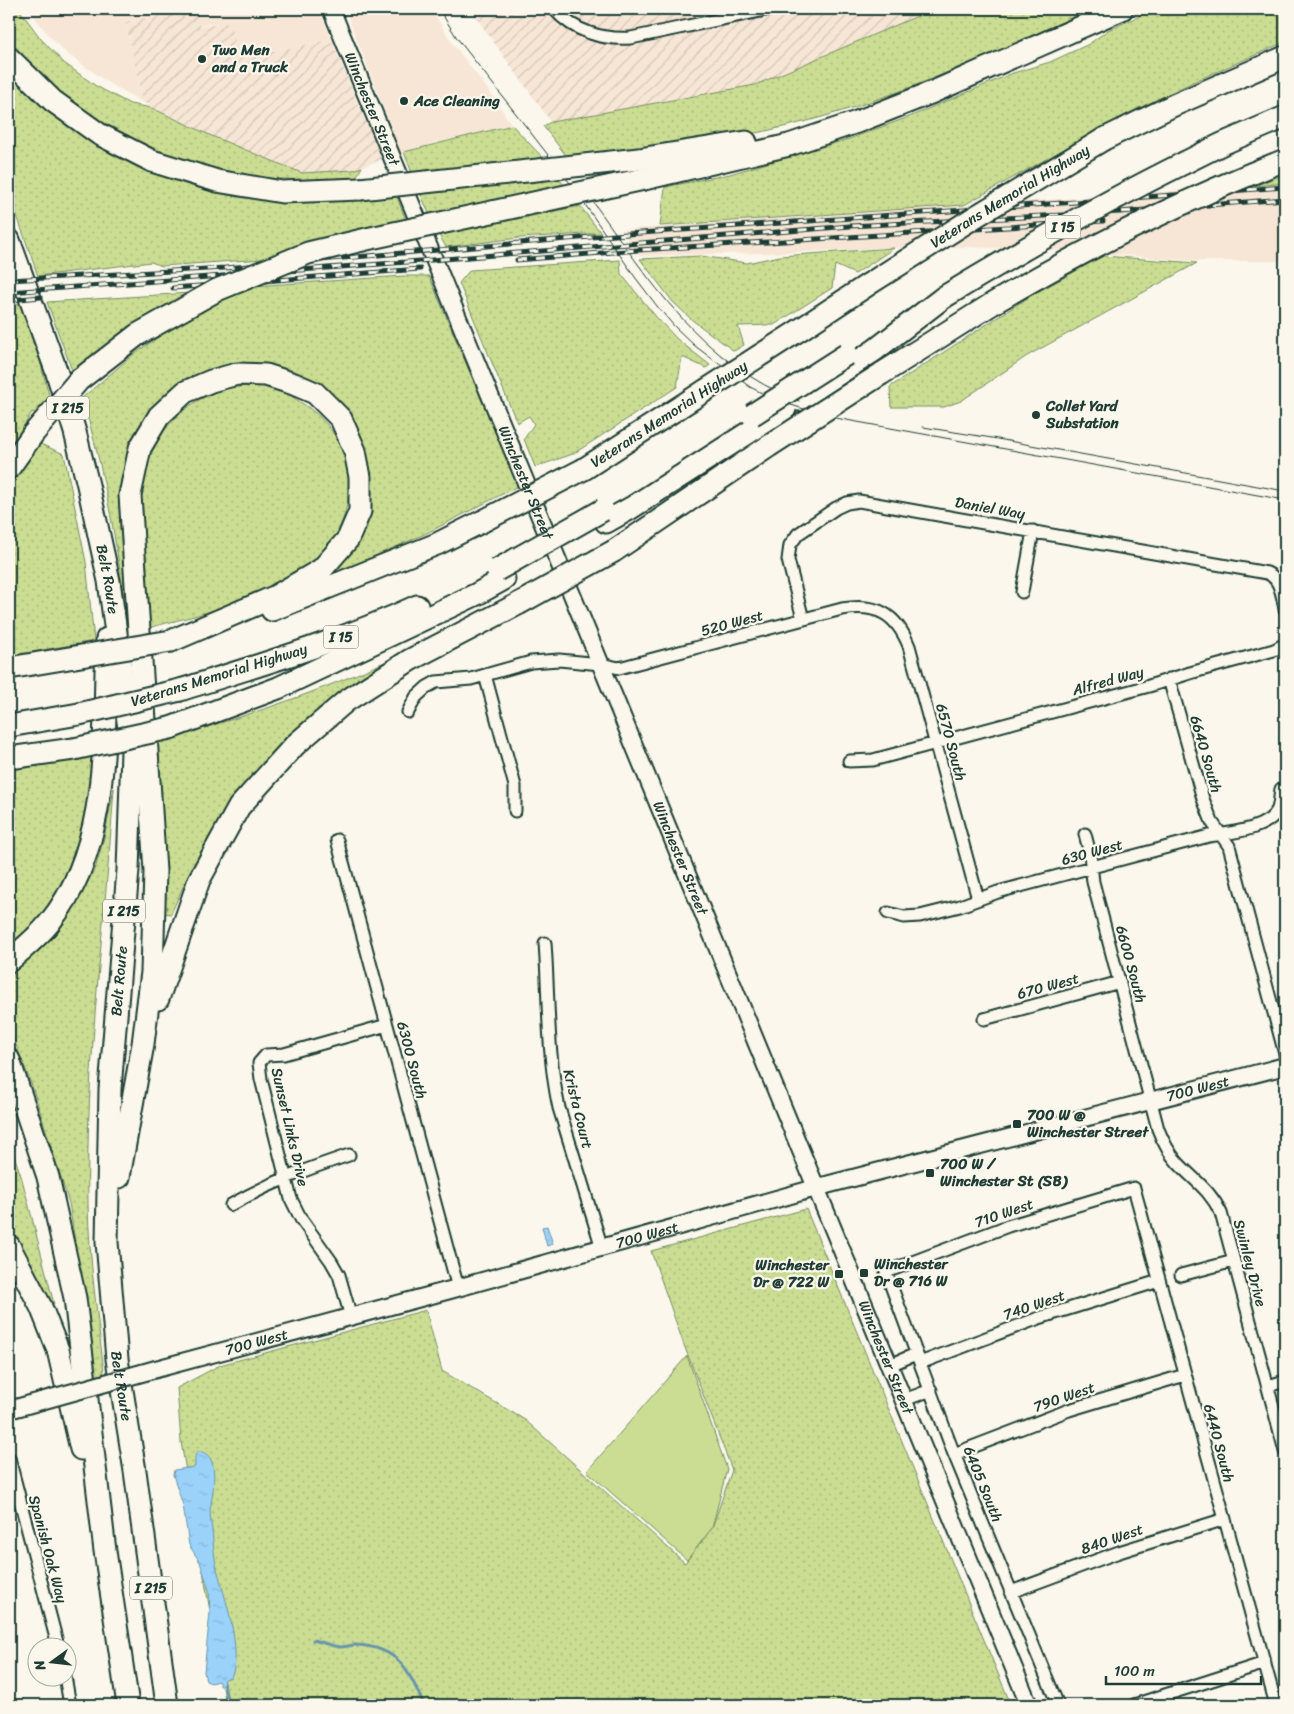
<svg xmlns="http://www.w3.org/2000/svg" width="1294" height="1714" font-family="Sriracha,sans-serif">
<defs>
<pattern id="industrial-furrows" width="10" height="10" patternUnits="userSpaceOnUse" patternTransform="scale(1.25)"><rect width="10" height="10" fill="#f7e6d5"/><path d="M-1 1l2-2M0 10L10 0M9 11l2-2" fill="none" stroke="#d3c6b7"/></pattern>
<pattern id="grass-dots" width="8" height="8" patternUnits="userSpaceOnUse" patternTransform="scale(1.25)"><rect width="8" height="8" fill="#cadd92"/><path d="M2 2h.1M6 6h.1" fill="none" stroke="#adbf7e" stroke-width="1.8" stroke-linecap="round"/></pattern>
<pattern id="water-ripples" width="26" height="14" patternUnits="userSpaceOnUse" patternTransform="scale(1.25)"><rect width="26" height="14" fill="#9bd2fa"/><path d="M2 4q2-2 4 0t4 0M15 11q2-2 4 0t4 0" fill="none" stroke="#85b5d7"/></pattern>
</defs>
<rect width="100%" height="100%" fill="#fbf7ec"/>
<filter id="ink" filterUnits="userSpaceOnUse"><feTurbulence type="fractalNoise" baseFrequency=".02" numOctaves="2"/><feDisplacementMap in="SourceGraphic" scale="10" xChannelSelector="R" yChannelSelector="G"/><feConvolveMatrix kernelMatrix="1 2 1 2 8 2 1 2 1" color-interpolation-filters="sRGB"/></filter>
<g filter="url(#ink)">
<!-- built -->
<path fill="#f7e6d5" d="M28,9H187L125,22L144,103L107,82L66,53L50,37Z
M195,9H319L331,38L324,41L238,58L216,23L199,26Z
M345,9H431L453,44L492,95L512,125L498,127L497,130L434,143L401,153Z
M1285,183V260L1275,261H1193L1071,251L967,247L885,248L802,252L640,256L621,230Z"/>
<!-- industrial -->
<path fill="url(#industrial-furrows)" d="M187,9H195L200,26L231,23L238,58L324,41L331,38L359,106L384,159L353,170L302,173L214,137L144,103L125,22Z
M470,9H934L755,85L551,122Z"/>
<!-- grass -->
<path fill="url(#grass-dots)" stroke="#748d63" d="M9,9H19L41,39L64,63L96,86L130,104L152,108L214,137L302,173L353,170L362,167L355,179C316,180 276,181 237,174C161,161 87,122 31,68C26,63 11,50 9,43C6,35 9,18 9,9Z
M934,9H1091C994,53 897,99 792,125C720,143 642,148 568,158L543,126L551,122L755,85Z
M1155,9H1285V42L1191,83L1131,112L964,205L660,226L665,187L730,174L849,139L909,117L1013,73L1050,62L1089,44L1108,30Z
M9,74C90,152 186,202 301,202C332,202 364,198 396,195L407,222L264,259L162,266L151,262L38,276L9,193Z
M512,125L544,159L412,173L404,152Z
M1285,174V183L1254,186Z
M558,178L566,187L430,216L420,192Z
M580,206L601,233L519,238L446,247L439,235Z
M894,248L855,274L835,265L832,288L774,325L738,326L744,345L734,351L692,320L673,302L640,259L701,256L747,263L780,256Z
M1103,256L1197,263L1027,356L961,401L944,407H891L890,387L1032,295Z
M620,260L621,274L657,318L678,340L710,365L706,368L682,357L677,387L573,454L535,467L524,439L534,424L529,416L517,423L459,283L470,270Z
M404,276H429L518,486L427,533L321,580L362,520L332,401L236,367L133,439L121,479L119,499L120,528L127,574L129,633C118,553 106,475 82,398L134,354L167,331L206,308L253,286Z
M190,293L74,376L47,302Z
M20,304L39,357L50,399L36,414L32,412L21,431L9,446V305Z
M247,386C254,386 263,384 270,386C280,388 291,396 300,402C364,440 363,520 310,568C303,575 289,579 280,583C264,590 248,598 231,604C203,615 173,621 144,629C146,596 145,563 144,530C143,516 139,502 141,488C144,443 181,401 225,389C232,387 240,387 247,386Z
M38,443L64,454L86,562L94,641L9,656V481Z
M421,645C392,663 361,679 334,699C281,736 236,790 204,846C191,868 181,891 171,914L163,913L153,742C245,718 335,687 421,645Z
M97,754L94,783L72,870L48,910L9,950V769Z
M114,788C105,927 85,1065 88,1204C89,1261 98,1317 104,1373L96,1376L69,1203L32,1086L9,1027V983L14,971L41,949L57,933L71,913L85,888L96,866L105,834Z
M9,1140L22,1179L54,1304L48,1303L9,1235Z
M806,1209L1011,1705H226L181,1442L177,1388L220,1365L426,1310L442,1371L525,1420L685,1563L712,1528L732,1470L684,1345L651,1251Z"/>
<!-- garden -->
<path fill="#cadd92" stroke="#748d63" d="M687,1356L727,1469L712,1528L687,1560L587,1471Z"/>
<!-- water -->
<path fill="url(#water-ripples)" stroke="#6996ab" d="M547,1226L553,1244L547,1246L542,1227Z
M197,1452C221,1450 213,1491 211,1504C209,1512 211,1522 212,1530C213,1542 214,1554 216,1565C223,1592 244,1652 231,1677L223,1680L224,1684L220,1686L218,1681L211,1683L206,1681L204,1672L210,1612L209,1590L200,1562L189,1545L183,1505L173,1475L174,1470L195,1467V1457Z"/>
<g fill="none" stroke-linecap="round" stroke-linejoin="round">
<!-- stream -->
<path stroke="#6996ab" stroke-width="3" d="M313,1640C322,1642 331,1646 340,1647C345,1647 351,1645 356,1645C399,1647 408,1670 424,1705
M224,1684L228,1705"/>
<defs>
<path id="minor" d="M554,9C574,32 603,40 631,38L770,9
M1022,592L1033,531
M803,619L788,560L790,545L798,534L836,508L847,503L859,501L1267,573C1281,579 1282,596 1285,609
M485,675L515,786V811
M1169,679L1203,799L1212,822L1229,846L1285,1054
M408,712L416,697L427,687L436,682L471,679L531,662L559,660L601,664L619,668L842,609C877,603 896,614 909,646L978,899
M849,761L873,760L1149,686L1190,673L1274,650L1285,644
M1085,834L1090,854L1093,882L1158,1129C1163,1142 1169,1153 1178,1163C1195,1181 1210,1190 1221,1213L1285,1451
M337,840L458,1288
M888,913L904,917L920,916L960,906L998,892L1209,836C1229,833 1269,830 1278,809C1280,802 1280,795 1281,789
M545,943C549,998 547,1054 559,1108L602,1248
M984,1019L1120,982
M231,1205C269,1183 307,1169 349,1155
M1181,1275L1234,1261
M351,1317L339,1275L331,1261L301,1219L291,1199L261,1079L259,1063L266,1055L284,1054L387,1025
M920,1363L1039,1318L1159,1281
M890,1365L916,1354
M1268,1386L1285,1381
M904,1400L931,1390
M954,1454L1069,1410L1185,1375
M9,1458L58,1646
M1011,1592L1119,1552L1225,1519
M65,1676L70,1705
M1058,1705L954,1454L886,1272L1008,1226L1134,1188L1276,1705
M1134,1705L1265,1663"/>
<g id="secondary">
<path id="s1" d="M331,9L1029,1705"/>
<path id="s2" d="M156,1369L450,1290L830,1184L1285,1066"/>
<path d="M9,1410L41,1401"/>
</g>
<g id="motorway">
<path d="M9,58L53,101L99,134L152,161L217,181L282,192L360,189"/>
<path d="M1104,139L1174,105L1285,57"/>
<path d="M639,159L746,142"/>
<path d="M1186,162L1222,144L1285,117"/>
<path d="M644,179L789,145L857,122L933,92L1122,9"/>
<path id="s3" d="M9,240L56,370L75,432L88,485L109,581L132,751L128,870L110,1089L107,1242L117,1359L135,1471L167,1705"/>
<path d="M801,329L869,284"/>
<path d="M881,374L992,304"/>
<path d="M799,400L875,350L944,297"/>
<path d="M9,468L33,434"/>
<path d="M584,469L706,390"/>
<path d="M606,522L631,508L785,409"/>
<path d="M614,551L769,446"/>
<path d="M272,610L437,544L483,521"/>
<path d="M9,668L75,657"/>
<path d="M180,690C260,665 341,641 417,606"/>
<path d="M9,726L79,714"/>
<path d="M170,728L278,688L477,594L504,579"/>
<path d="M9,758L74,749"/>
<path d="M9,961C23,949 39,936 50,922C112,845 103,732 107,639"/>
<path d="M158,999L199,880L239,807L295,745L346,701L410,660L518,604"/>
<path d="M9,1060L48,1177L75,1298L105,1551L128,1705"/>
<path d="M119,1177L143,1044L152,972L155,871L130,495L140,448L159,416L185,392L211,381L237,374L266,375L294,384L315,393L341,419L355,451L360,477V511L348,539L322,569L274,597L171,641"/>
<path d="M9,1246L41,1307L58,1350L81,1449"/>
</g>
</defs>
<!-- minor casing -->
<use href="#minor" stroke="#1f3d34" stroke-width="15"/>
<!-- secondary casing -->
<use href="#secondary" stroke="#1f3d34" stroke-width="20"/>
<!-- motorway casing -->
<use href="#motorway" stroke="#1f3d34" stroke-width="25"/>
<!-- minor -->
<use href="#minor" stroke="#fbf7ec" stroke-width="11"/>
<!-- secondary -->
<use href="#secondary" stroke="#fbf7ec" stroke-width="16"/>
<!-- motorway -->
<use href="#motorway" stroke="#fbf7ec" stroke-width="21"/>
<!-- tram -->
<path stroke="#1f3d34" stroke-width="1" d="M439,9L457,38L573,187L635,277L657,306L674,326L695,346L750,387L778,401L830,417L1285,500
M591,199C650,280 700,363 799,401
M923,427L992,438L1285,491"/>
<defs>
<path id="rail" d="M517,260L638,250L1103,221
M9,280L225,268L627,234L1285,187
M173,288L420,269
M9,292L407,262L850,226L1120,212L1285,199
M9,300L41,297"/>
</defs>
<!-- rail casing -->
<use href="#rail" stroke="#1f3d34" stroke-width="5"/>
<!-- rail -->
<use href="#rail" stroke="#fbf7ec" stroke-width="3" stroke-dasharray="9" stroke-linecap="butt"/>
<defs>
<path id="secondary-bridge" d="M41,1401L156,1369"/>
<g id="motorway-bridge">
<path d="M360,189L639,159"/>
<path id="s4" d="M869,284L978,215L1104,139"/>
<path d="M944,297C1023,249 1103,203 1186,162"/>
<path d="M992,304C1086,248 1184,200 1285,160"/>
<path d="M706,390L801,329"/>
<path d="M752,415L847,354"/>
<path d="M33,434L79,380L137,335L217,290L308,253L371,238L644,179"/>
<path d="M769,446L881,374"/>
<path d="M483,521L584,469"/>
<path d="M497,570L603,510"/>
<path d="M518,604L614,551"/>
<path d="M75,657L171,641"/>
<path d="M79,714L180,690"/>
<path d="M74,749L170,728"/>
</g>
</defs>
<!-- secondary-bridge casing -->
<use href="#secondary-bridge" stroke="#1f3d34" stroke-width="20" stroke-linecap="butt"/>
<!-- motorway-bridge casing -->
<use href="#motorway-bridge" stroke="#1f3d34" stroke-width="25" stroke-linecap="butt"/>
<!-- secondary-bridge -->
<use href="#secondary-bridge" stroke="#fbf7ec" stroke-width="16"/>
<!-- motorway-bridge -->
<use href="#motorway-bridge" stroke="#fbf7ec" stroke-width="21"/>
</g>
</g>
<!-- markers -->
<g fill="#1f3d34" stroke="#fbf7ec" stroke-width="2">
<circle cx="202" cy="59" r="5"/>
<circle cx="404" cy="101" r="5"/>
<circle cx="1036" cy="415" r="5"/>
<rect x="1012" y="1119" width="10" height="10" rx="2.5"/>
<rect x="925" y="1168" width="10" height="10" rx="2.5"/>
<rect x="859" y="1268" width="10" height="10" rx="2.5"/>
<rect x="834" y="1269" width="10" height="10" rx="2.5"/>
</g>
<g text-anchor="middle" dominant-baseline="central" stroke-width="4.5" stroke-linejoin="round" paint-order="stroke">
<!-- shield labels -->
<g fill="#fbf7ec" stroke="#61756b" stroke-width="1">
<rect x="1045.5" y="215.5" width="35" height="23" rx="4"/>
<rect x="47" y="396.5" width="42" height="23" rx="4"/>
<rect x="323.5" y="625.5" width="35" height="23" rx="4"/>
<rect x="103" y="899.5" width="42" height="23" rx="4"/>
<rect x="130" y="1576.5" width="42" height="23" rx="4"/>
</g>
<g font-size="14" font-weight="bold" fill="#1f3d34">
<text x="1063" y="227">I 15</text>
<text x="68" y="408">I 215</text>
<text x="341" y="637">I 15</text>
<text x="124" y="911">I 215</text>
<text x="151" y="1588">I 215</text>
</g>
<!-- poi labels -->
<g font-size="15" font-weight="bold" fill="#1f3d34" stroke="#fbf7ec" text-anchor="start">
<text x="212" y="50">Two Men<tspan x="212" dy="17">and a Truck</tspan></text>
<text x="414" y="101">Ace Cleaning</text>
<text x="1046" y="406">Collet Yard<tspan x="1046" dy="17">Substation</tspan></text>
<text x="1027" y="1115">700 W @<tspan x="1027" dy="17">Winchester Street</tspan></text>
<text x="940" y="1164">700 W /<tspan x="940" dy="17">Winchester St (SB)</tspan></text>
<text x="874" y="1264">Winchester<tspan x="874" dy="17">Dr @ 716 W</tspan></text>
<text x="829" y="1265" text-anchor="end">Winchester<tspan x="829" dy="17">Dr @ 722 W</tspan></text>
</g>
<!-- street labels -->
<g font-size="15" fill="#1f3d34" stroke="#fbf7ec">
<text stroke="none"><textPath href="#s1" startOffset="108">Winchester Street</textPath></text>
<text stroke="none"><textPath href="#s4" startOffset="166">Veterans Memorial Highway</textPath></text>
<text transform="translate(669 414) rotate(-33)">Veterans Memorial Highway</text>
<text stroke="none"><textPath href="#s1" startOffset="512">Winchester Street</textPath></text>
<text transform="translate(990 508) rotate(10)">Daniel Way</text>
<text stroke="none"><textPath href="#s3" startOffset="354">Belt Route</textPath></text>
<text transform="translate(732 623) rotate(-15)">520 West</text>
<text transform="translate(219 675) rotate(-17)">Veterans Memorial Highway</text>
<text transform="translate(1108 681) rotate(-15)">Alfred Way</text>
<text transform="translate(951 742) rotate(75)">6570 South</text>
<text transform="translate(1206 754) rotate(74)">6640 South</text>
<text transform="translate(1092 852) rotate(-15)">630 West</text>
<text stroke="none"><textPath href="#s1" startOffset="918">Winchester Street</textPath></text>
<text transform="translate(1131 964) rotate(75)">6600 South</text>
<text transform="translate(119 981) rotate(-85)">Belt Route</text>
<text transform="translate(1048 986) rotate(-15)">670 West</text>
<text transform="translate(412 1060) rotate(75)">6300 South</text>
<text stroke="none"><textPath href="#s2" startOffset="1079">700 West</textPath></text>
<text transform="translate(578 1109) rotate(76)">Krista Court</text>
<text transform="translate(290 1127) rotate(77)">Sunset Links Drive</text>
<text transform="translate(1004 1213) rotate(-19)">710 West</text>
<text stroke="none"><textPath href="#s2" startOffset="509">700 West</textPath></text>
<text transform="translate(1250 1263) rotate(75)">Swinley Drive</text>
<text transform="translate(1034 1305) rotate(-19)">740 West</text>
<text stroke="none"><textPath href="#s2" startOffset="104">700 West</textPath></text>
<text stroke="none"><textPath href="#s1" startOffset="1458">Winchester Street</textPath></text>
<text stroke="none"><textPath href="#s3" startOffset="1164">Belt Route</textPath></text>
<text transform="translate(1064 1397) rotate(-19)">790 West</text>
<text transform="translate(1219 1443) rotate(75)">6440 South</text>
<text transform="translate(983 1484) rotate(68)">6405 South</text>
<text transform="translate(1112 1539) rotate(-19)">840 West</text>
<text transform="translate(48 1549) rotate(75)">Spanish Oak Way</text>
</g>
</g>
<!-- margin -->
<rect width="1294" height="1714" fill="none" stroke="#fbf7ec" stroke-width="30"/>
<rect x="15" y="15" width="1264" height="1684" fill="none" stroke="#1f3d34" stroke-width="2" filter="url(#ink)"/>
<!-- north arrow -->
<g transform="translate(52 1662) rotate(255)"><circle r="24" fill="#fbf7ec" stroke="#a3ada2"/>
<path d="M0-4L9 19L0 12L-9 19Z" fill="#1f3d34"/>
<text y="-8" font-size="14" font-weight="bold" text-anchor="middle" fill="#1f3d34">N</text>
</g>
<!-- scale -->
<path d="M1106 1676v8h155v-8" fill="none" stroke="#1f3d34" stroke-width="2.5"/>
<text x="1114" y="1676" font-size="15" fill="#1f3d34" stroke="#fbf7ec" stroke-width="4" paint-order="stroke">100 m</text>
</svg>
